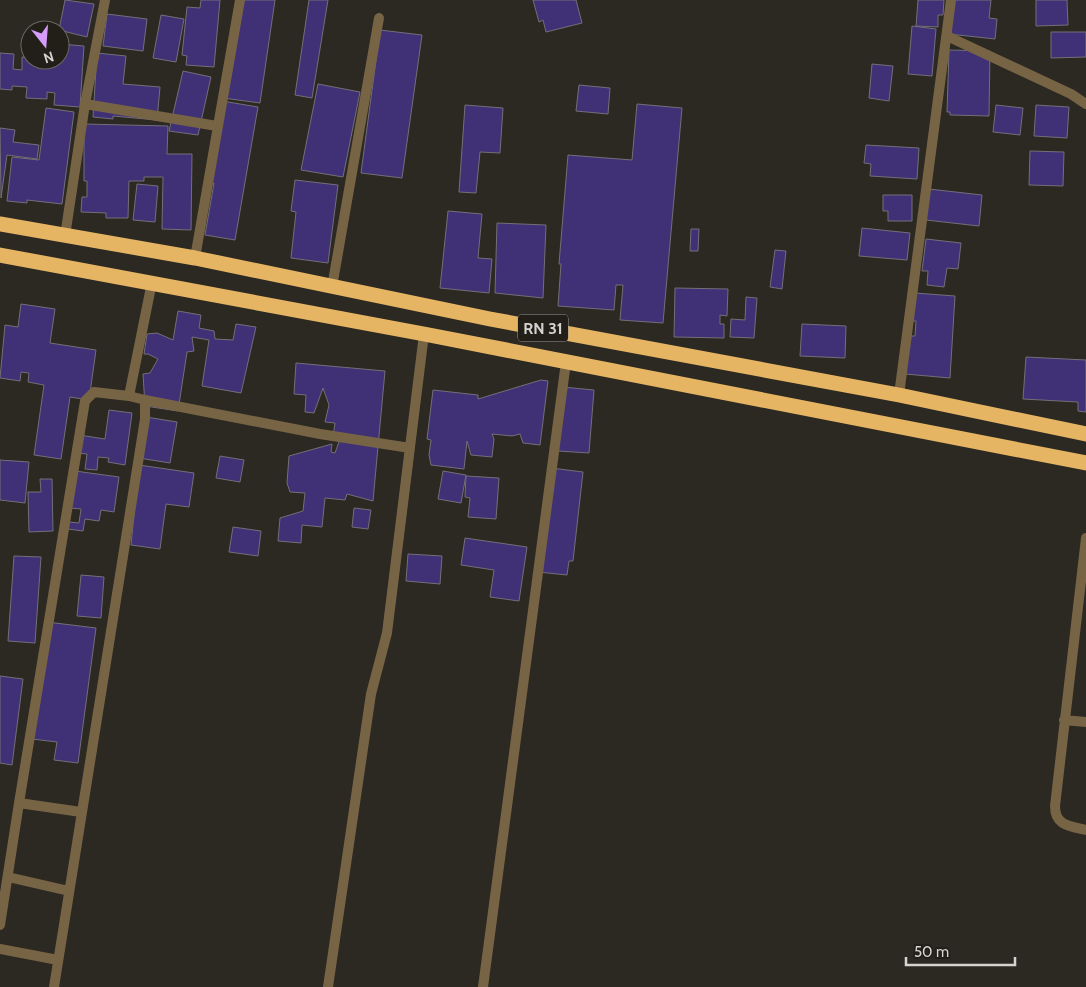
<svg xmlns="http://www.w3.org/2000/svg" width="1086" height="987" font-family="Cabin,sans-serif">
<rect width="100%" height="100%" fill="#2c2822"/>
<!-- building -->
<path fill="#403176" stroke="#717078" d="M65,0L94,4L87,37L59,30Z
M201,0H220L214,67L186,65L187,56L182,55L187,7L200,8Z
M240,0H275L260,103L223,98Z
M309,0H328L312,98L295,95Z
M533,0H576L582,23L546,32L543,20L539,22Z
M918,0H944L943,15H938V27L916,26Z
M953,0H991L989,18L997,19L995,39L949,34Z
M1036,0H1067L1068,25L1036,26Z
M107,14L147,19L143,51L103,46Z
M161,15L184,19L176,62L153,58Z
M912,26L936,29L932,76L908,74Z
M380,30L422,35L402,178L361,173Z
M1051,32H1086V57L1051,58Z
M60,44L84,46L80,107L54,105L55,93L47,92V99L26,98L27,87L12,86V90L0,89V53L14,54L13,69L22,70V57L30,58V60H60Z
M949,50L990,51L989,116L950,115V112H947Z
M97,53L126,56L123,84L160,87L157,120L113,116V119L93,117Z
M872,64L893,66L889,101L869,98Z
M183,71L211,77L198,135L169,131Z
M318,84L360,92L343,177L301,170Z
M579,85L610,88L608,114L576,111Z
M222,101L258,107L235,240L205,235L214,183H210Z
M637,104L682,108L663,323L620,320L623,285H616L614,310L558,306L561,264H559L568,155L632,160Z
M465,105L503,108L500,153L480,152L476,193L459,192Z
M996,105L1023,108L1020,135L993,132Z
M1036,105L1069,107L1067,138L1034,136Z
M46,108L74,112L62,204L27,200V203L7,201L12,157L39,160Z
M84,124L168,126L167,154H192L191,230L162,229L163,177H144V181H129L128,218H106V213L81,212L82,197H87V181H84Z
M0,128L15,130L13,142L39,145L37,159L7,155L1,198Z
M866,145L919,148L917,179L870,176L871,164L864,163Z
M1030,151L1064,152L1063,186L1029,185Z
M295,180L338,185L328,263L291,258L296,212L291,211Z
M137,184L158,186L155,222L133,220Z
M929,189L982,195L979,226L926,220Z
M883,195H912V221H888V211H883Z
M448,211L482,214L478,258L492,259L489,293L440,288Z
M497,223L546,225L543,298L495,293Z
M862,228L910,233L907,260L859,256Z
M691,229H699L698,251H690Z
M926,239L961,243L958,269L947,268L944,287L927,285L928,271H922Z
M775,250L786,251L782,289L770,287Z
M675,288L728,289L727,316L720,315V324H724V338L674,337Z
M915,293L955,296L950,378L905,374L908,336H915L916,321H913Z
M746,297L757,298L754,338L730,337L731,319L745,320Z
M21,304L55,309L50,343L96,350L89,400L70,397L61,459L34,455L44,385L28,382L29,373L21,372L20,381L0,378L5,325L18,327Z
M178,311L201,315L199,328L214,331L215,339L233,340L236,324L256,327L241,393L202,386L209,340L192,337L194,351L187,352L178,411L145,406L143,374L150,373L158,359L148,354H144L147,334L157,333L173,340Z
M802,324L846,326L845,358L800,356Z
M1026,357L1086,360V412L1078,411V402L1023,399Z
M296,363L385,371L373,501L347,494L345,500L325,498L322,527L302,525L301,543L278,541L280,518L303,511L305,493L290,492L287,483L289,456L332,444L331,452L335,453L340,439L333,436L335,423L325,422L329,405L323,388L314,413L305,412L306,395L294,394Z
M541,380L548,381L540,445L523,443L520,434L512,436L492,434L494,439L492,457L471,455L467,441L464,469L431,465L429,455L431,440L427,439L433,390L478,395V399Z
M563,387L594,390L589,453L558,451Z
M109,410L132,413L125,465L108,462L109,458L98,457L97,470L85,469L87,454L77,453L79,435L105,439Z
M146,417L177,422L170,463L139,458Z
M220,456L244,460L240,482L216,478Z
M0,460L29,462L25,503L0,500Z
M139,465L194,473L189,507L166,504L160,549L131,545Z
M551,468L583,472L573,561H569L567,575L538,572Z
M75,471L119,477L114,512L101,510L99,521L85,519L83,531L68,529L69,522L79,523L81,509L70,508Z
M443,471L466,475L461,503L438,499Z
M466,476L499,478L496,519L468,517L470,498L465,497Z
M40,479H52L53,531L29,532L28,492H41Z
M354,508L371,510L368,529L352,527Z
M233,527L261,531L258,556L229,552Z
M465,538L527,547L519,601L490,597L494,570L461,565Z
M408,554L442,556L440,584L406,581Z
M14,556L41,557L35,643L8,641Z
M81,575L104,577L101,618L77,616Z
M47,622L96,628L78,763L54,760L57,742L32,739Z
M0,676L23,679L12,765L0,763Z"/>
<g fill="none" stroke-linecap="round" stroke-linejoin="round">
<!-- street -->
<path stroke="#776445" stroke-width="10" d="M947,36L1071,94L1086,104
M85,104L217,126
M65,236L85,104L105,0
M195,258L240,0
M332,287L379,18
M899,395L951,0
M145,400L320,434L410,448
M1086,538L1055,806C1055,826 1070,826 1086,830
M1064,720L1086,722
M19,803L85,401L94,392L129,396
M8,877L69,891
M0,925L19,803L81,812
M0,949L58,960
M54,987L145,419V400L129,396L152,282
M328,987L371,694L387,633L424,334
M483,987L566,362"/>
<!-- highway -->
<path stroke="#e5b563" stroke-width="15" d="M0,224L195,258L490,319L899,395L1086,434
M0,255L424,334L1086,463"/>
</g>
<g text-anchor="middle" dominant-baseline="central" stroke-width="4.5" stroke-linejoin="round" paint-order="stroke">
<!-- shield labels -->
<rect fill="#221f19" stroke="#9f9d98" stroke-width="1" x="518" y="314.5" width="50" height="27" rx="4"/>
<g font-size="16" font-weight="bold" fill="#d5d3cf">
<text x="543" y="328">RN 31</text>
</g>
</g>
<!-- north arrow -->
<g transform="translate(45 45) rotate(163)"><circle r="24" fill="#221f19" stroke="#6a6762"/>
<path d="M0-4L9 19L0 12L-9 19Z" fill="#d59cfb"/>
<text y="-8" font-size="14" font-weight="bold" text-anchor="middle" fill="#d5d3cf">N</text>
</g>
<!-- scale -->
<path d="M906 957v8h109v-8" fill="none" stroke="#d5d3cf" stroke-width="2.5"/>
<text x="914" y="957" font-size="15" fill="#d5d3cf" stroke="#221f19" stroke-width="4" paint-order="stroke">50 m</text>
</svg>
